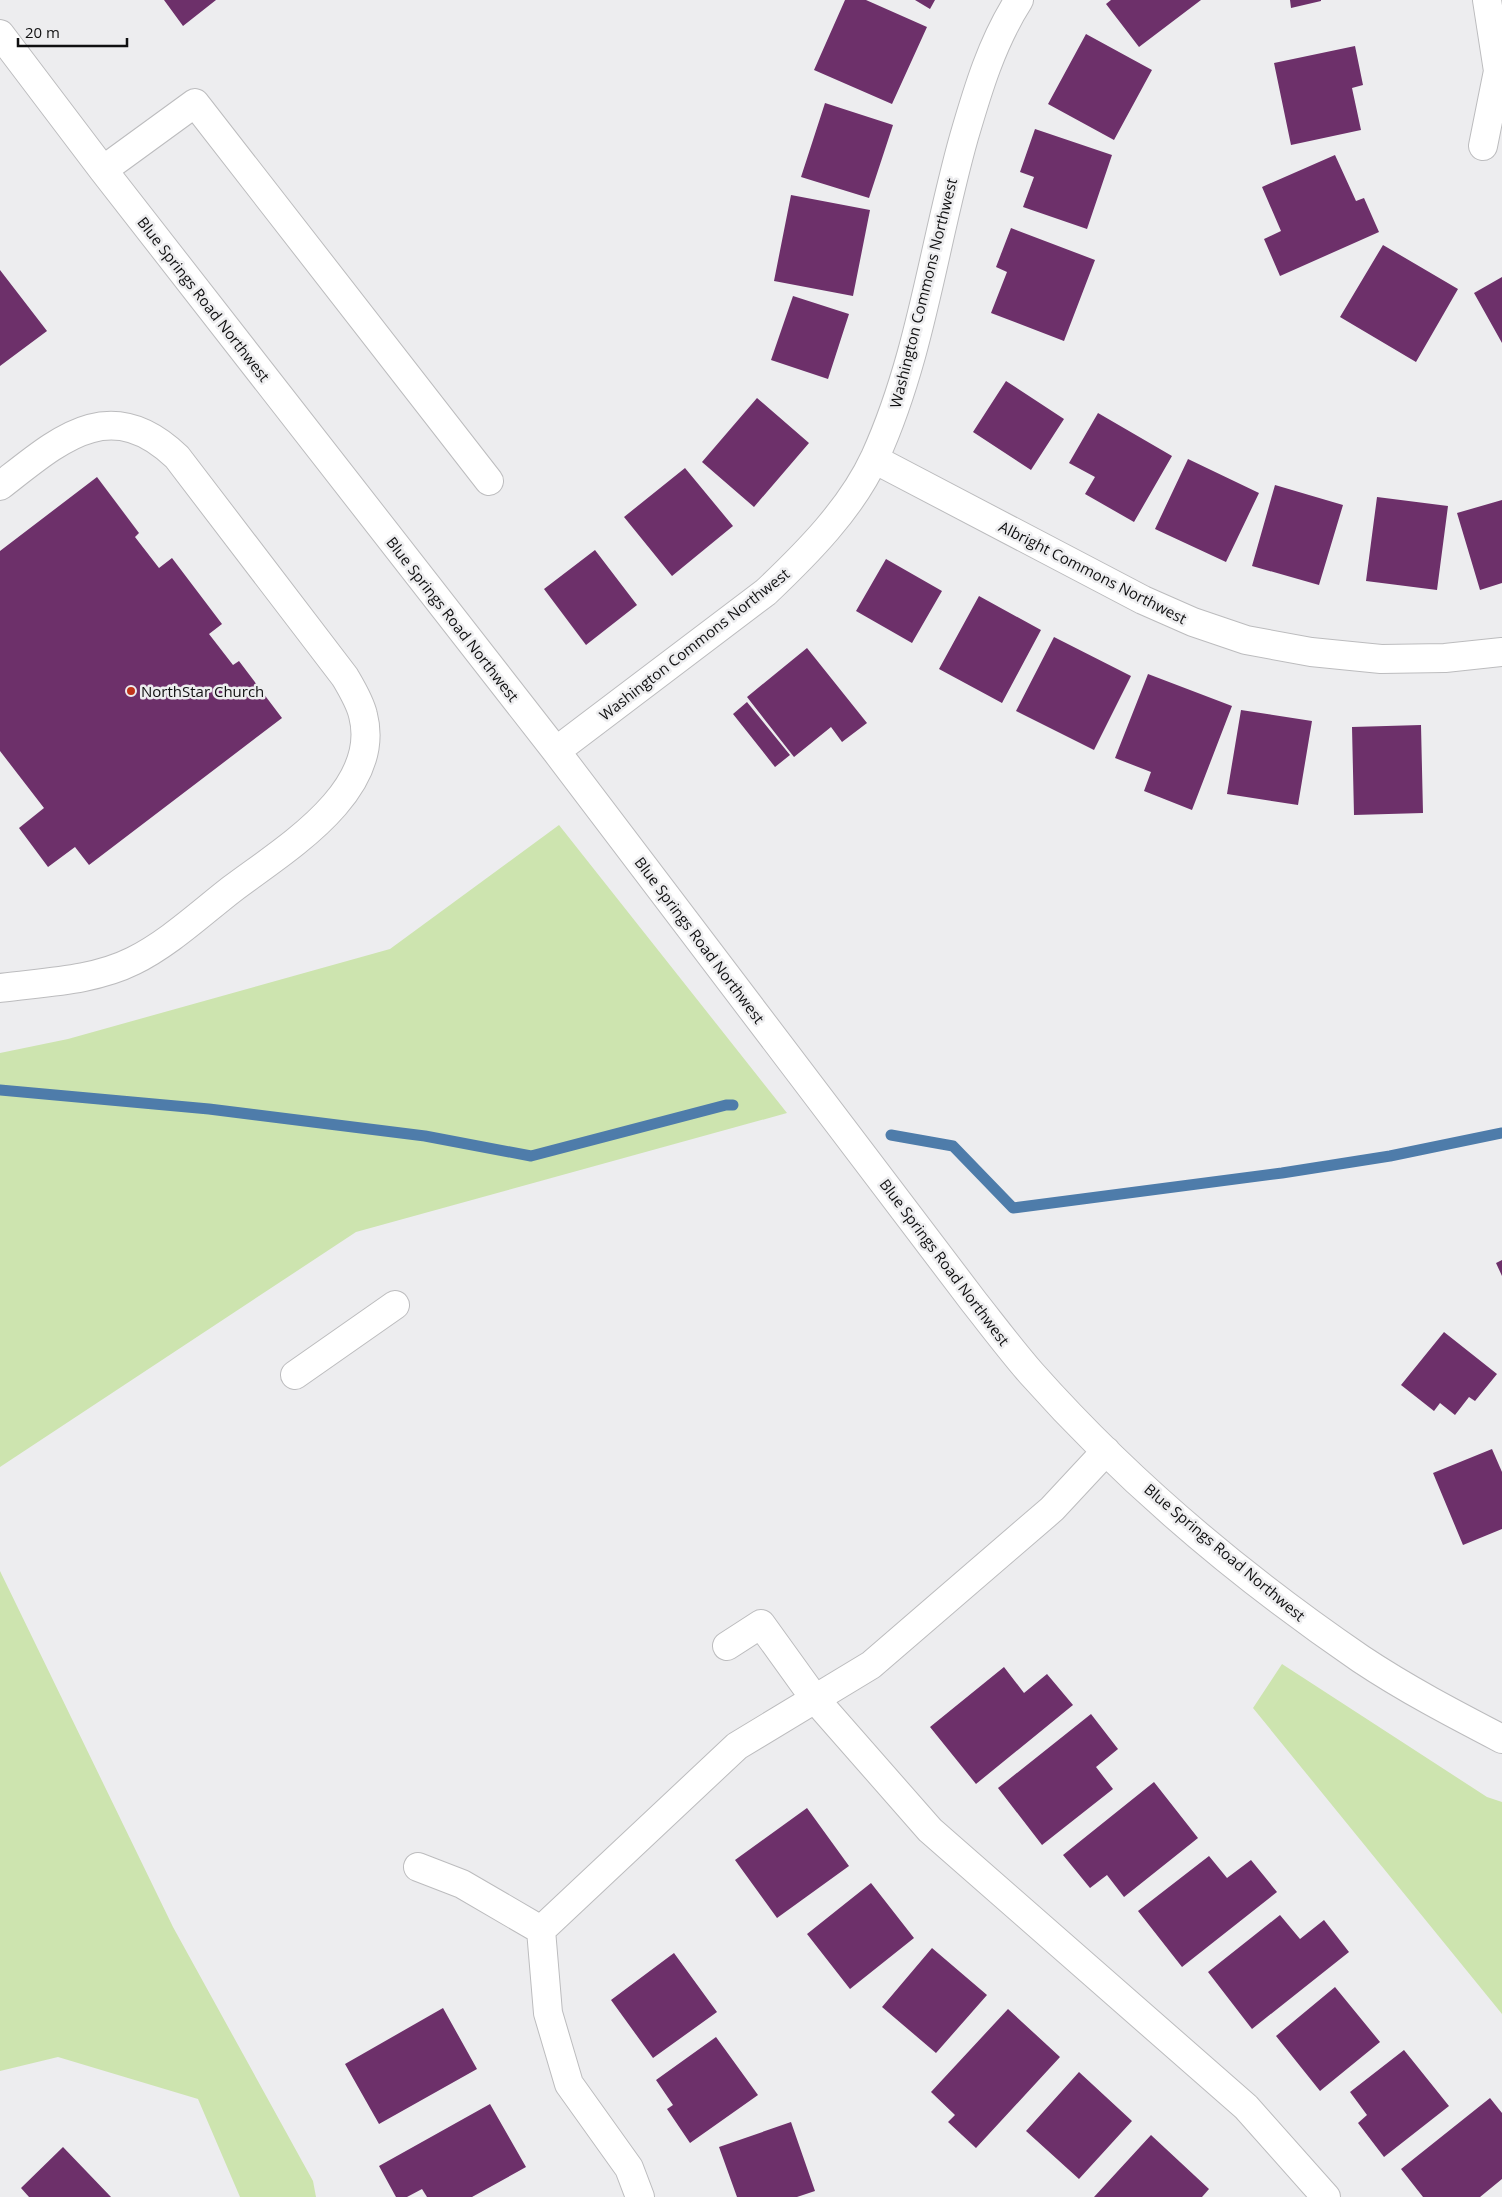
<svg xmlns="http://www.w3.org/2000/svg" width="1502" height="2197" font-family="'Open Sans',sans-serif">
<rect width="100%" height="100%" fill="#ededef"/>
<!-- green -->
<path fill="#cde4af" d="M559,825L787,1113L356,1232L0,1467V1053L68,1039L390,949Z
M0,1571L173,1927L313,2181L316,2197H240L198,2099L58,2057L0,2071Z
M1282,1664L1487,1797L1502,1802V2014L1253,1708Z"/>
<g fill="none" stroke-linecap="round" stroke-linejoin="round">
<!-- stream -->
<path stroke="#4e7caa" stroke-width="11" d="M0,1090L209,1109L425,1136L531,1156L726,1105H733
M891,1135L953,1146L1013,1208L1282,1173L1390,1156L1502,1133"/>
</g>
<!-- building -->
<path fill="#6d306a" d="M164,0H216L183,26Z
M845,0H866L927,27L892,104L814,70Z
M915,0H935L930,9Z
M1111,0H1201L1139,47L1106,4Z
M1290,0H1321V1L1291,8Z
M1086,34L1152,70L1114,140L1048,104Z
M1355,46L1363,85L1352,88L1361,130L1291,145L1274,63Z
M825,103L893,125L869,198L801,177Z
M1035,129L1112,155L1087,229L1023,207L1034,177L1020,172Z
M1335,155L1356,201L1364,198L1379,232L1280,276L1264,239L1281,231L1262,187Z
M791,195L870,210L853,296L774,281Z
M1011,228L1095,260L1064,341L991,313L1007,272L996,267Z
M1383,245L1458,289L1416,362L1340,317Z
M0,270L47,331L0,366Z
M1502,277V343L1474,293Z
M793,296L849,314L828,379L771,360Z
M1006,381L1064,419L1031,470L973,432Z
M757,398L809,443L754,507L702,462Z
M1098,413L1172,456L1134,522L1085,494L1095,477L1069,463Z
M1188,459L1259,493L1226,562L1155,529Z
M685,468L733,526L672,576L624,517Z
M97,477L139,533L135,537L159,568L172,558L222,624L209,634L233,665L239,661L282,718L89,865L75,847L48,867L19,828L44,808L0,751V551Z
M1275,485L1343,505L1319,585L1252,566Z
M1377,497L1448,506L1437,590L1366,581Z
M1502,500V583L1480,590L1457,513Z
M595,550L637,605L586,645L544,589Z
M886,559L942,591L912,643L856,611Z
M979,596L1041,630L1002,703L939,669Z
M1054,637L1131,676L1094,750L1016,711Z
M807,648L867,723L842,742L831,727L794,757L747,697Z
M1148,674L1232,706L1192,810L1144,791L1151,772L1115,758Z
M747,702L790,755L775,767L733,714Z
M1241,710L1312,721L1298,805L1227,794Z
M1421,725L1423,813L1354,815L1352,727Z
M1502,1260V1276L1496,1263Z
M1444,1332L1497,1374L1475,1401L1469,1397L1455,1415L1440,1403L1434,1411L1401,1385Z
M1492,1449L1502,1472V1529L1463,1545L1433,1473Z
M1004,1667L1024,1693L1047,1674L1073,1705L976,1784L930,1727Z
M1091,1714L1118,1749L1096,1767L1113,1789L1042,1845L998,1788Z
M1154,1782L1198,1838L1124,1897L1107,1875L1090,1888L1063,1855Z
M807,1808L849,1866L777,1918L735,1860Z
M1209,1856L1227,1878L1251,1860L1277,1892L1182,1967L1138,1911Z
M871,1883L914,1938L850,1989L807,1934Z
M1280,1915L1300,1939L1324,1920L1349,1952L1252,2029L1208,1972Z
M932,1948L987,1995L936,2053L882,2007Z
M674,1953L717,2012L653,2058L611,2000Z
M1335,1987L1380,2042L1320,2091L1276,2036Z
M443,2008L477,2069L379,2124L345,2064Z
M1008,2009L1060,2057L976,2148L948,2122L955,2115L931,2092Z
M716,2037L758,2095L690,2143L667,2109L673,2105L656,2080Z
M1404,2050L1449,2106L1384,2157L1358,2123L1367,2115L1350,2092Z
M1079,2072L1132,2121L1079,2179L1026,2131Z
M1490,2098L1502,2113V2179L1480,2197H1423L1401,2169Z
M490,2104L526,2167L472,2197H427L422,2189L407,2197H396L379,2166Z
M791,2122L815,2191L797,2197H737L719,2147Z
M1151,2135L1209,2189L1202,2197H1094Z
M63,2147L111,2197H29L21,2188Z"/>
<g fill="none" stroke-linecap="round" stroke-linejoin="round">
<defs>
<path id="minor" d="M0,34L103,170L556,751L974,1302C993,1326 1011,1350 1031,1373C1127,1481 1241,1577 1361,1659C1406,1689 1454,1714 1502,1739
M1483,146L1498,71L1487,0
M103,170L195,103L489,481
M874,459L1143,600L1193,622L1246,640L1311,652L1381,659L1445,658L1502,652
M0,486C58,441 109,392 177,457L345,677C352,689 360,702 363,715C383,792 282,851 232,889C201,913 168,944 133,961C93,981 44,982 0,988
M556,751L766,592C807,553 851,509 875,457C921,356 934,243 964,137C978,89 992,42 1019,0
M295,1375L395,1305
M727,1646L761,1624L815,1699L930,1830L1246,2107L1326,2197
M418,1867L462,1884L541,1930
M541,1930L737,1746L871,1665L1052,1509L1106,1451
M541,1930L548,2013L569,2084L629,2168L640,2197"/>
</defs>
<!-- minor casing -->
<use href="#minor" stroke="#bcbcbe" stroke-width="30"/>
<!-- minor -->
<use href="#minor" stroke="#fff" stroke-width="28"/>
</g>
<!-- markers -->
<circle fill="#bf341a" stroke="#ededef" stroke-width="2" cx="131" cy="691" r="5"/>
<g text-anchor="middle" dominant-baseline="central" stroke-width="5" stroke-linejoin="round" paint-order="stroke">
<!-- street labels -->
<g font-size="15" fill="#101011" stroke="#ededef">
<text transform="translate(923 293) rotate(-76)">Washington Commons Northwest</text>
<text transform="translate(204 299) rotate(52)">Blue Springs Road Northwest</text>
<text transform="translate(1093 572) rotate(27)">Albright Commons Northwest</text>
<text transform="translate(453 619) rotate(52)">Blue Springs Road Northwest</text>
<text transform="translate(694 644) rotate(-38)">Washington Commons Northwest</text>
<text transform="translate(700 940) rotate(53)">Blue Springs Road Northwest</text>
<text transform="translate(945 1262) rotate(53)">Blue Springs Road Northwest</text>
<text transform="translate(1225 1552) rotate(40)">Blue Springs Road Northwest</text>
</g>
<!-- poi labels -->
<g font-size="15" fill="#101011" stroke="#ededef" text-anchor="start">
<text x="141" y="691">NorthStar Church</text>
</g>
</g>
<!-- scale -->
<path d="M18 38v8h109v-8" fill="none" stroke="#101011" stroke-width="2.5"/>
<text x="25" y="38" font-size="15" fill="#101011" stroke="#ededef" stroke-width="4" paint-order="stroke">20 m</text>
</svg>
